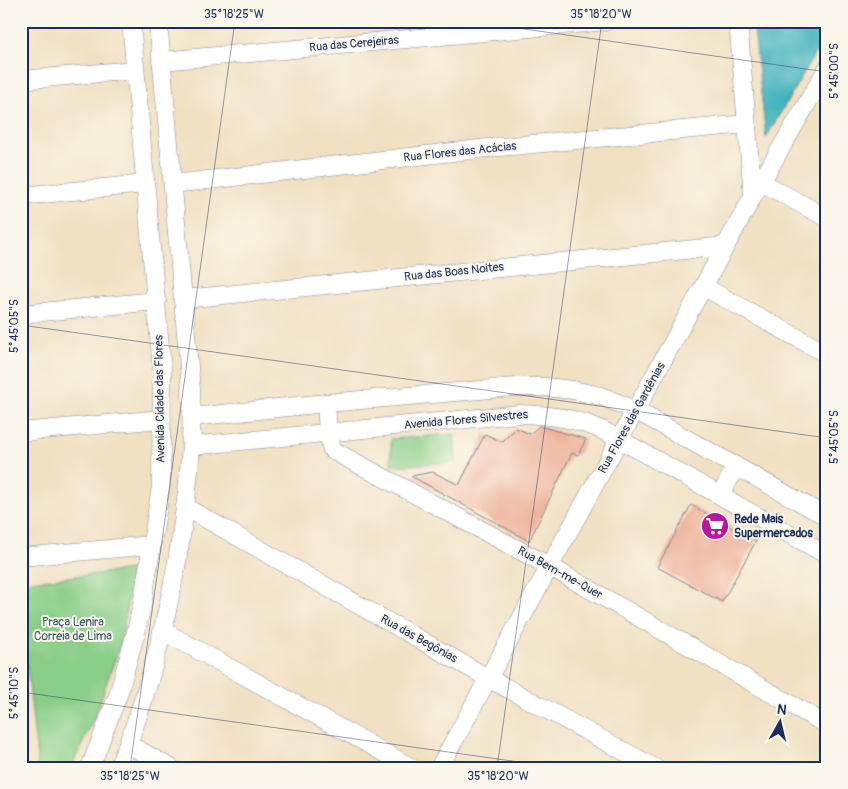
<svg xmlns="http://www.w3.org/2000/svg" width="848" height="789" font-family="Pangolin,sans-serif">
<rect width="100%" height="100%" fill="#fbf7ec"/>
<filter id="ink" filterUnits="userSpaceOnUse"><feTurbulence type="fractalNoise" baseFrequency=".02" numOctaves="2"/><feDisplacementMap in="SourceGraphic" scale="10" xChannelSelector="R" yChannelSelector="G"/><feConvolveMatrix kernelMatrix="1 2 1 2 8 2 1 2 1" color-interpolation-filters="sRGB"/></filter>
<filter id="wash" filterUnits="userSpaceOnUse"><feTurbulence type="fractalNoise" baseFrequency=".0096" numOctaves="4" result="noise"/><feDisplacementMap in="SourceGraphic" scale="20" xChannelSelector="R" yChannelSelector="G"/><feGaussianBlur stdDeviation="1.12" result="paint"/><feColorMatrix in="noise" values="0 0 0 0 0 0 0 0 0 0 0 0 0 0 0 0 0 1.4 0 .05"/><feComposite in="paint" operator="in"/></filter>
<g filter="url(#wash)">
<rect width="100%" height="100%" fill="#f1e1c3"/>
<!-- green -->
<path fill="#89ce87" stroke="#527e72" d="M454,434L456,462L391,466V439Z
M132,570L122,639L95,716L71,768H38L21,609V582Z"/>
<!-- water -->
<path fill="#44b4be" stroke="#30728e" d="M753,21H827V33L766,138Z"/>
<g id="blocks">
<!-- building -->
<path fill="#eca88e" d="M539,426L586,439L578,455L572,453L568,461L529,541L411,476L433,472L459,485L485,434L502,442L516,428L530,434Z
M691,505L756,541L722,602L657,567Z"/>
</g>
</g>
<g filter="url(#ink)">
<use href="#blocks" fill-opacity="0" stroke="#868890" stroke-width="1"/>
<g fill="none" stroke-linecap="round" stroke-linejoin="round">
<defs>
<path id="minor" d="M738,21L753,196
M161,61L607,21
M21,80L135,70
M761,182L827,218
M173,184L479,149L747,124
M21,196L145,184
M704,287L827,354
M183,299L726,246
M21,314L157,301
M326,403L328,433L332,450L549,566L827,725
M192,417L326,403L517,387H545L573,390L601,396L635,410L827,517
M21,432L162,419
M191,446L519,414C550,415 578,418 606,432L827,555
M721,495L736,466
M185,507L488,678L655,768
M21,557L152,545
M163,631L412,768
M128,744L171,768
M90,768L118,695L136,632L143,600L161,486L162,370L131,21
M118,768C146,703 163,636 176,567C186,508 194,448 191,389L158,21
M439,768L753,196L827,69"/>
</defs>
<!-- minor casing -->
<use href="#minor" stroke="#868890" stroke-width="19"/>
<!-- minor -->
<use href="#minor" stroke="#fff" stroke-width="18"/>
</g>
</g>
<!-- ticks -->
<path fill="none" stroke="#1b2f5e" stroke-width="1" stroke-opacity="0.45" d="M468,21L827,72M21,325L827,438M21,692L562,768M130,768L235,21M497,768L602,21"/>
<!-- icons -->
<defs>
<symbol id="supermarket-disc" viewBox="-11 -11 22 22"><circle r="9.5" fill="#b5179e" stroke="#fbf7ec"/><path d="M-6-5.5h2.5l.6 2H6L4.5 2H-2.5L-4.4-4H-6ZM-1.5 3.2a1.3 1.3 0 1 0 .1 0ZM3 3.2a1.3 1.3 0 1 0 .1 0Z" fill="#fff"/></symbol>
</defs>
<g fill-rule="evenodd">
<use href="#supermarket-disc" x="699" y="510" width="32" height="32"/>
</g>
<g text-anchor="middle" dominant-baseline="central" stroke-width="4" stroke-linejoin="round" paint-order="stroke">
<!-- street labels -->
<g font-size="12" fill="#1b2f5e" stroke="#fbf7ec">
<text transform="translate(354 44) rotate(-5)">Rua das Cerejeiras</text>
<text transform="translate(460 152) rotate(-6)">Rua Flores das Acácias</text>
<text transform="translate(454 272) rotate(-6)">Rua das Boas Noites</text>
<text transform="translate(160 399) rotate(-91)">Avenida Cidade das Flores</text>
<text transform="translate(632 418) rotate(-61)">Rua Flores das Gardênias</text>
<text transform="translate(466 420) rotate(-5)">Avenida Flores Silvestres</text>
<text transform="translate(560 573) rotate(29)">Rua Bem-me-Quer</text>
<text transform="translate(419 639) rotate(29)">Rua das Begônias</text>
</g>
<!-- poi labels -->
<g font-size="12" font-weight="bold" fill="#1b2f5e" stroke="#fbf7ec" text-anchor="start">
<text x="734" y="519">Rede Mais<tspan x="734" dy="14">Supermercados</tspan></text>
</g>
<!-- park labels -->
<g font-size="12" fill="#365768" stroke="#fbf7ec">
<text x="73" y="622">Praça Lenira<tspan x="73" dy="14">Correia de Lima</tspan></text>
</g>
</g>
<!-- margin -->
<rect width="848" height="789" fill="none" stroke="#fbf7ec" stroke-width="55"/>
<!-- north arrow -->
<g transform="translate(780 722) rotate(8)" stroke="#fbf7ec" stroke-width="4" paint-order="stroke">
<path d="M0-4L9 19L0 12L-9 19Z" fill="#1b2f5e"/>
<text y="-8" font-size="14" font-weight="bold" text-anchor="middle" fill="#1b2f5e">N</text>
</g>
<rect x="28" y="28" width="792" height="734" fill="none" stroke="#1b2f5e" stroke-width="2"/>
<g font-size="12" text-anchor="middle" fill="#1b2f5e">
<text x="234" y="18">35°18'25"W</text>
<text x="601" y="18">35°18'20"W</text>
<text transform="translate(834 71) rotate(-90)" y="4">5°45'00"S</text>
<text transform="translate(14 326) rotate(-90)" y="4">5°45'05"S</text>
<text transform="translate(834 437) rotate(-90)" y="4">5°45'05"S</text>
<text transform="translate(14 693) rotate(-90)" y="4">5°45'10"S</text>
<text x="130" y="780">35°18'25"W</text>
<text x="498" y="780">35°18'20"W</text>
</g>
</svg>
